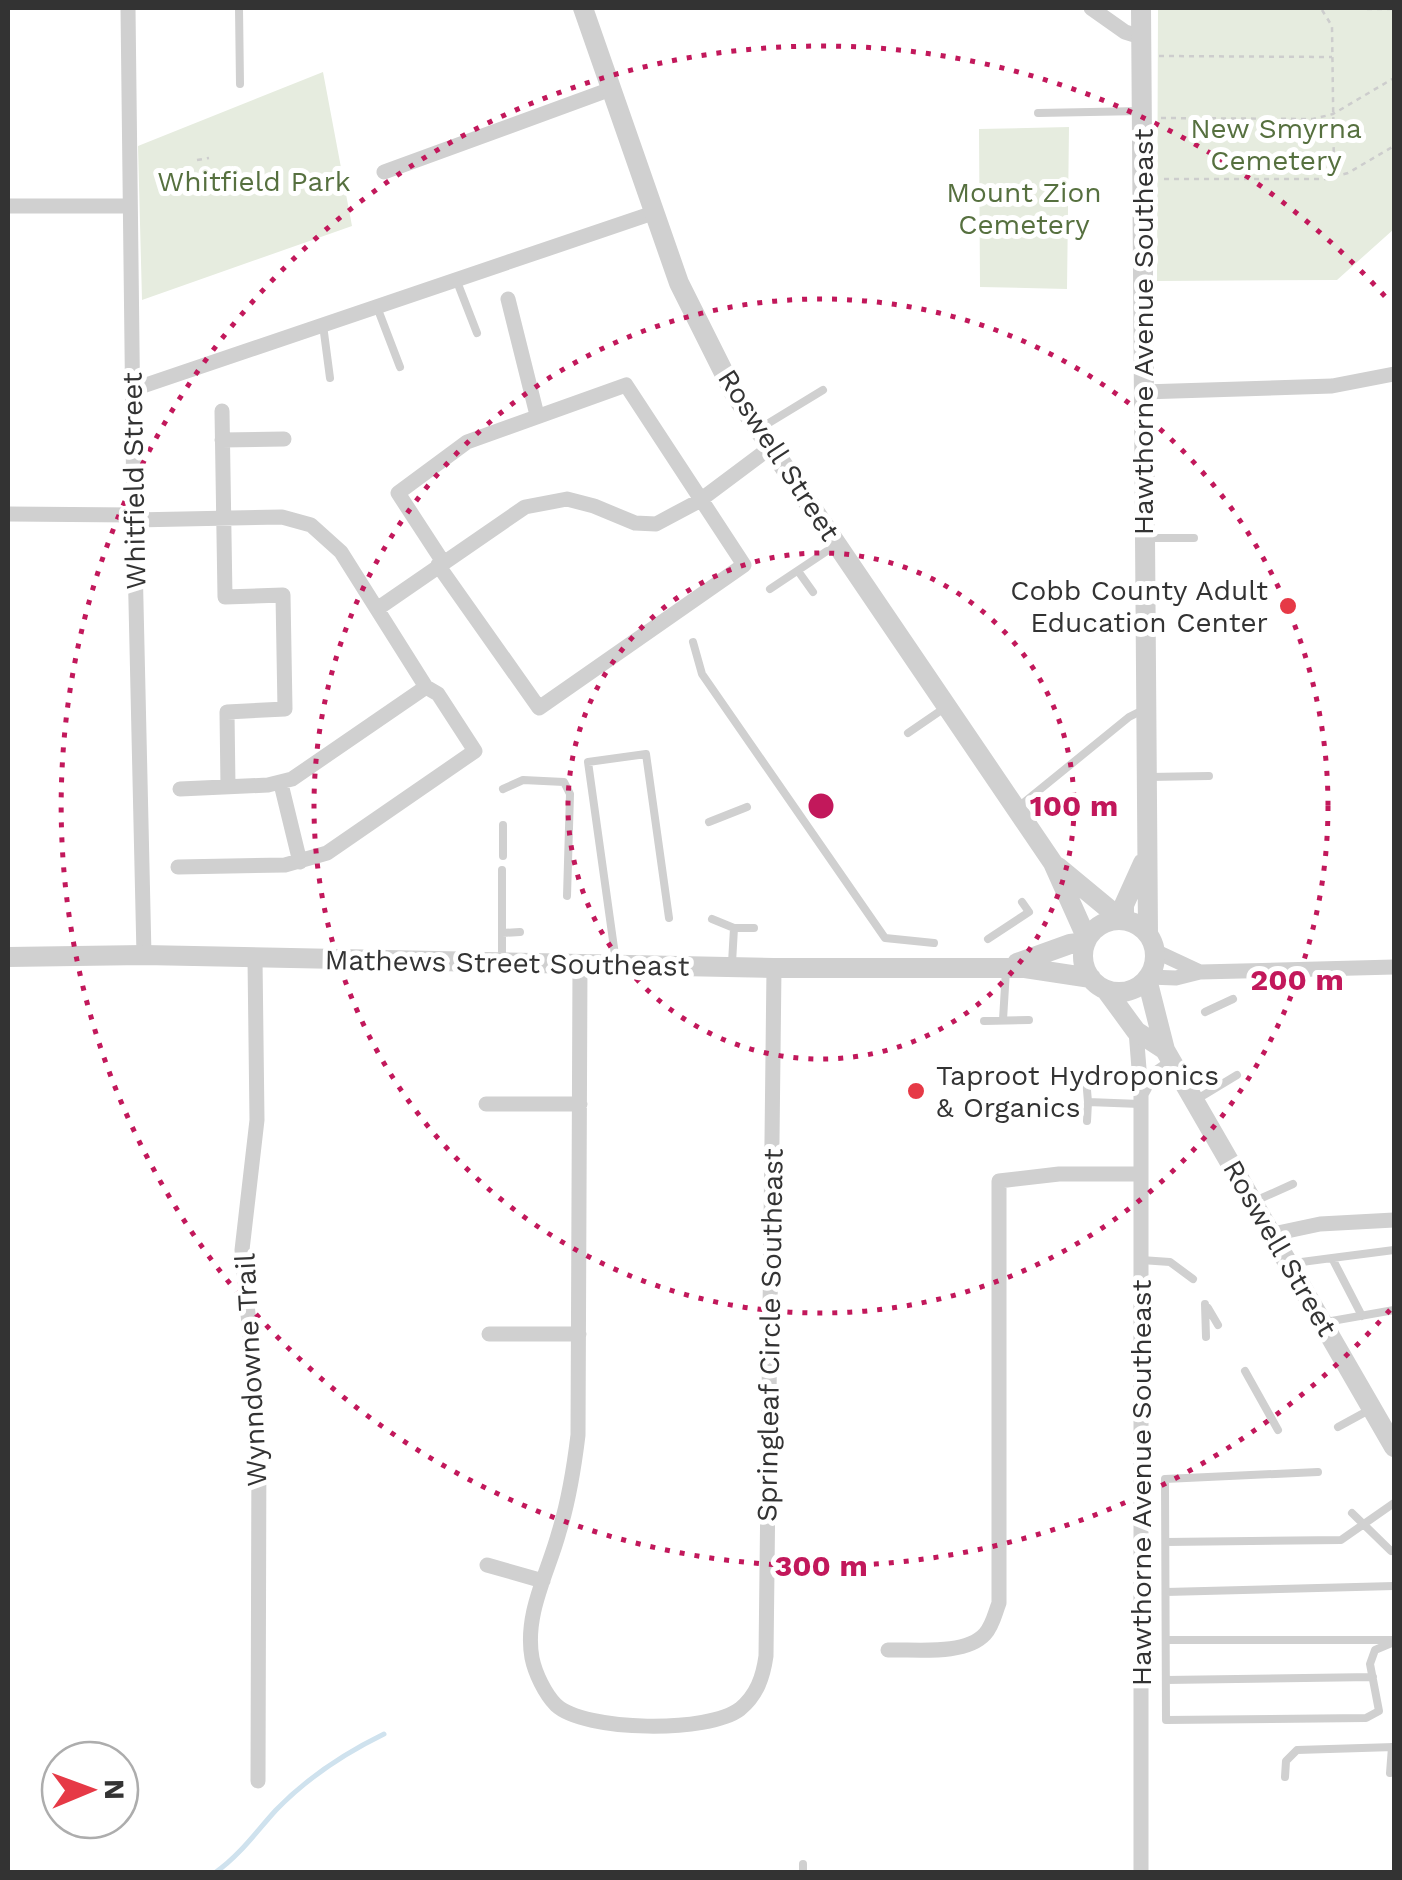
<svg xmlns="http://www.w3.org/2000/svg" width="1402" height="1880" font-family="'Work Sans',sans-serif">
<rect width="100%" height="100%" fill="#fff"/>
<!-- green -->
<path fill="#e6ecdf" d="M1158,8H1394V229L1337,280L1157,281Z
M323,72L352,226L142,300L138,146Z
M1069,127L1067,289L980,287L979,129Z"/>
<g fill="none" stroke-linecap="round" stroke-linejoin="round">
<!-- stream -->
<path stroke="#cfe2ee" stroke-width="5" d="M216,1872C240,1855 256,1832 276,1810C308,1777 343,1754 384,1734"/>
<!-- path -->
<path stroke="#cdcdcd" stroke-width="2.5" stroke-dasharray="5 5" stroke-linecap="butt" d="M1167,8L1394,9
M1322,10L1332,26L1334,174
M1159,56L1332,57
M1161,118L1313,119L1333,114L1394,78
M197,160L209,158
M1164,179H1325L1348,173L1394,146"/>
<!-- service -->
<path stroke="#d0d0d0" stroke-width="8" d="M239,8L240,84
M1038,113L1142,111
M456,279L477,333
M377,307L400,367
M323,325L330,378
M759,429L823,390
M1148,538H1194
M798,571L813,592
M770,589L833,547
M693,642L702,674L885,938L934,943
M908,733L946,707
M1149,777L1209,776
M503,789L523,780L564,782L570,794L567,896
M1016,809L1129,717L1143,710
M709,822L747,807
M503,856V825
M502,870V958
M712,919L734,928H754
M502,933L520,932
M988,939L1029,912L1022,902
M616,962L588,762L646,754L669,918
M732,963L734,928
M1205,1012L1233,999
M1003,1020L1006,970
M984,1021L1029,1020
M1086,1078L1088,1102L1140,1104
M1194,1101L1237,1075
M1087,1121L1088,1102
M1255,1201L1293,1184
M1332,1258L1394,1250
M1141,1260L1170,1262L1193,1279
M1294,1263L1332,1258L1362,1316
M1205,1304L1206,1337
M1208,1308L1218,1325
M1326,1322L1394,1310
M1245,1371L1278,1430
M1338,1427L1371,1409
M1318,1472L1165,1479L1166,1720L1366,1718L1379,1711L1370,1664L1375,1650L1394,1642
M1352,1513L1391,1551
M1166,1542L1341,1540L1394,1503
M1166,1592L1394,1586
M1166,1640H1394
M1166,1680L1373,1677
M1390,1773L1392,1747
M1285,1777L1286,1761L1297,1750L1394,1747
M803,1872V1864"/>
<!-- minor -->
<path stroke="#d0d0d0" stroke-width="15" d="M128,8L134,515L144,955
M1091,8L1125,32L1141,37
M384,172L611,89
M8,206H130
M508,299L537,415
M134,389L653,213
M1143,392L1332,386L1394,374
M222,411L225,597L283,595L285,709L227,712L228,787
M222,440L284,439
M8,514L134,515
M134,520L282,517L311,525L341,552L426,687L292,779L268,785L180,789
M438,565L539,708L744,565L626,385L467,442L398,493L443,562
M377,609L525,507L567,499L594,506L635,523L656,524L699,501L771,447
M281,784L300,862
M178,867L285,865L327,853L475,751L438,694L426,687
M1155,951L1200,972
M255,959L257,1120L242,1250L259,1431L258,1781
M580,964L578,1435C574,1468 569,1500 559,1532C548,1573 524,1614 532,1658C535,1673 545,1694 556,1705C585,1732 709,1733 740,1709C757,1695 763,1677 766,1656L774,968
M1149,977L1176,978L1200,972L1394,967
M1136,1031L1141,1094V1872
M1141,1094L1149,1079L1172,1063
M486,1104H580
M1273,1234L1320,1224L1394,1220
M489,1334H579
M487,1565L543,1581
M888,1650C915,1649 965,1656 985,1634C993,1625 995,1613 999,1603V1181L1059,1174H1141"/>
<!-- tertiary -->
<path stroke="#d0d0d0" stroke-width="20" d="M583,8L679,283L734,393L1053,863L1087,939
M1141,8L1148,933
M1058,867L1122,920
M1083 956a36 36 0 1 1 72 0a36 36 0 1 1-72 0Z
M1124,920V905L1143,863
M8,957L144,955L774,968H1025L1091,978
M1017,963L1070,944L1086,942
M1147,979L1165,1050L1394,1447
M1106,990L1136,1031L1165,1050"/>
</g>
<!-- distance rings -->
<g fill="none" stroke="#c2185b" stroke-width="5" stroke-dasharray="5 10">
<circle cx="821" cy="806" r="253"/>
<circle cx="821" cy="806" r="507"/>
<path d="M1390 1310A760 760 0 1 1 1390 302"/>
</g>
<!-- markers -->
<g fill="#e63946" stroke="#fff" stroke-width="4">
<circle cx="1288" cy="606" r="10"/>
<circle cx="916" cy="1091" r="10"/>
</g>
<g text-anchor="middle" dominant-baseline="central" stroke-width="10" stroke-linejoin="round" paint-order="stroke">
<!-- park labels -->
<g font-size="28" fill="#56703f" stroke="#fff">
<text x="1276" y="128">New Smyrna<tspan x="1276" dy="32">Cemetery</tspan></text>
<text x="254" y="181">Whitfield Park</text>
<text x="1024" y="192">Mount Zion<tspan x="1024" dy="32">Cemetery</tspan></text>
</g>
<!-- street labels -->
<g font-size="28" fill="#333" stroke="#fff">
<text transform="translate(1143 332) rotate(-90)">Hawthorne Avenue Southeast</text>
<text transform="translate(779 455) rotate(57)">Roswell Street</text>
<text transform="translate(134 481) rotate(-91)">Whitfield Street</text>
<text transform="translate(507 963) rotate(1)">Mathews Street Southeast</text>
<text transform="translate(1280 1248) rotate(60)">Roswell Street</text>
<text transform="translate(770 1335) rotate(-89)">Springleaf Circle Southeast</text>
<text transform="translate(251 1370) rotate(-93)">Wynndowne Trail</text>
<text transform="translate(1141 1483) rotate(-90)">Hawthorne Avenue Southeast</text>
</g>
<!-- poi labels -->
<g font-size="28" fill="#333" stroke="#fff" text-anchor="end">
<text x="1268" y="590">Cobb County Adult<tspan x="1268" dy="32">Education Center</tspan></text>
<text x="936" y="1075" text-anchor="start">Taproot Hydroponics<tspan x="936" dy="32">&amp; Organics</tspan></text>
</g>
</g>
<circle cx="821" cy="806" r="15" fill="#c2185b" stroke="#fff" stroke-width="5"/>
<g font-size="30" text-anchor="middle" font-weight="bold" fill="#c2185b" stroke="#fff" stroke-width="10" stroke-linejoin="round" paint-order="stroke">
<text x="1074" y="816">100 m</text>
<text x="1297" y="990">200 m</text>
<text x="821" y="1576">300 m</text>
</g>
<!-- border -->
<rect width="1402" height="1880" fill="none" stroke="#333333" stroke-width="20"/>
<!-- north arrow -->
<g transform="translate(90 1790) rotate(89)"><circle r="48" fill="#ffffff" stroke="#adadad" stroke-width="2.5"/>
<path d="M0-8L18 38L0 25L-18 38Z" fill="#e63946"/>
<text y="-15" font-size="28" font-weight="bold" text-anchor="middle" fill="#333333">N</text>
</g>
</svg>
